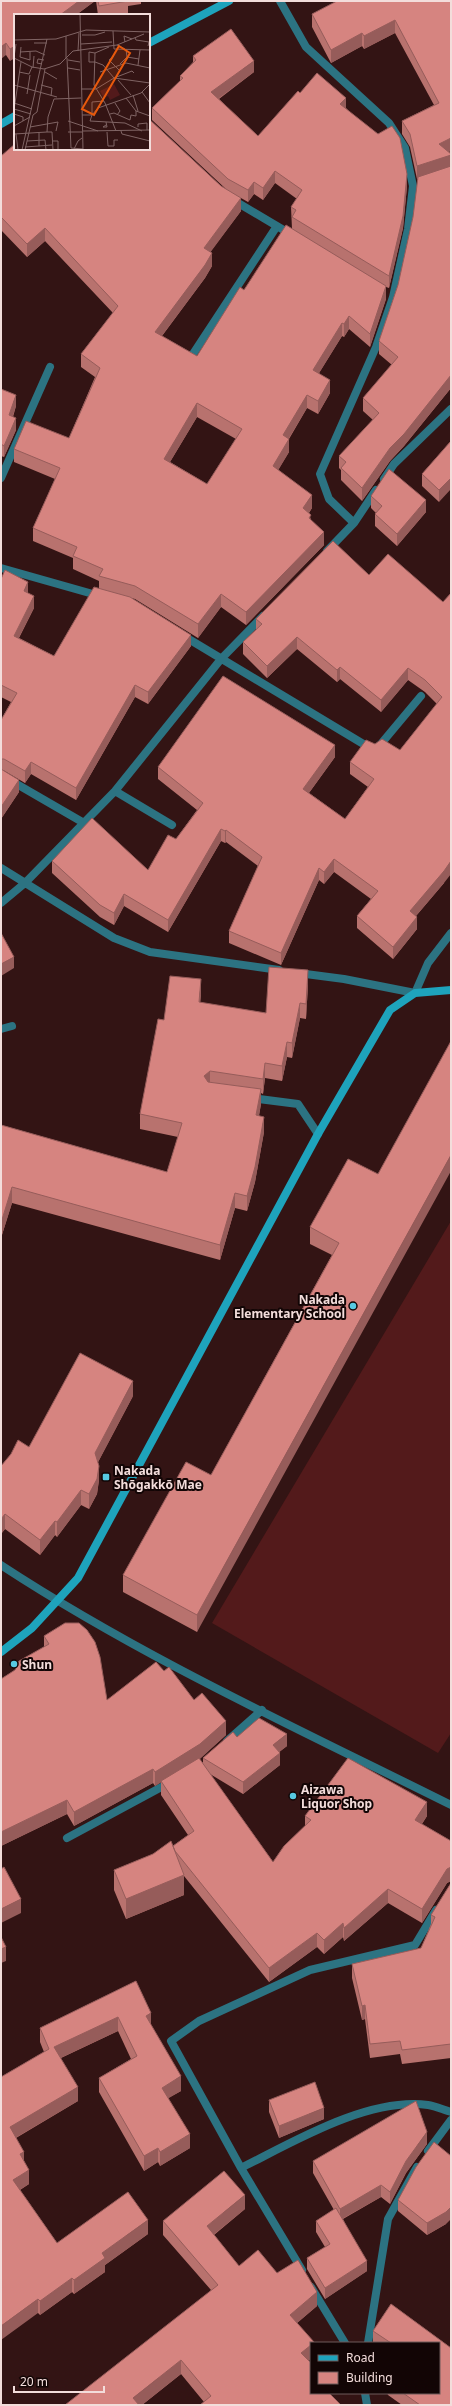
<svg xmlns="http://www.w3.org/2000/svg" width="452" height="2406" font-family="'Noto Sans',sans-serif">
<rect width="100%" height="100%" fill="#331414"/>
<!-- garden -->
<path fill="#531a1b" d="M451,1221V1733L438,1753L212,1623Z"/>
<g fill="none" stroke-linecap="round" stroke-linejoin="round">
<!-- street -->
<path stroke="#2c7382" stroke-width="8" d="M280,1L306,47L389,123L405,148L413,186L408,229L393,297L376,347L320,474L329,499L354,523
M233,200L292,235
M191,357L277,226
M1,478L50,367
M384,479L394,464L451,409
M327,551L354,523L376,490
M1,568L100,596
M182,635L375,751L421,696
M1,775L84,823
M115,791L172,825
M1,868L114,938L150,952L279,970
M1,903L25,883L115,791L221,659L263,616
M298,973L344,979L415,993L428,963L451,933
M1,1029L12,1026
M251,1098L298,1104L318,1134
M1,1565C143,1658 299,1729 451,1805
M227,1741L262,1710
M67,1838L169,1783
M428,2151L451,2120
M241,2168C293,2142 368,2097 428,2105C435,2106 444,2110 451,2112
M302,2270L241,2168L171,2041L199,2021L310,1970L415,1945L436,1910
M311,2287L345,2343
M368,2343L388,2219L417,2167
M365,2393L367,2405"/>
<!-- secondary -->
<path stroke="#1ea3bc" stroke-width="8" d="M149,43L229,1
M1,124L15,116
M1,1652L32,1628L78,1578L318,1134L390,1010L415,993L451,990"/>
</g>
<!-- wall -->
<path fill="#b8726e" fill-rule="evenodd" d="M1,1H95L76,15H15L10,61L6,55Z
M96,1H141V4L128,6V13L117,15H98Z
M451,1L449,152L451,154V388L404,446L390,461L362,501L341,480V470L339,468V456L373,420L363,411V398L392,365L379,354V341L398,285L413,217L418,179H417L410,147L402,134V121L434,105L395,33L364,49L362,46L331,63L312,27V14Z
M193,56L254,72L219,99L258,136L300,93L346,108L407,186L403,228L389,288L386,287V299L370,347L349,329L344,337L342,336L319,373L330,393L318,414L307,408L289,439V452L278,470L312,508L309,513L311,520L324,545L246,625L221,607L198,638L135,599L131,598L191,646L148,704L135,697L76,800L31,774L25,783L3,770L19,792L1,819V720L11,702L1,697V579L28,593L34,608L19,638L54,656L99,589V581L73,569V558L33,541V528L55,479L14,462V449L69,438L95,377L81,367V354L113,313L45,241L27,257L1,230V156L15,149L221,186L227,190L152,120V108L180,81V76L193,62ZM275,183L297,199L291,207L292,229L244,290L197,356L162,336L205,278L212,266L210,252L241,211V198L248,202L254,194L263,200ZM197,417L236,439L207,484L170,462Z
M1,389L16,406L13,417L16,430L4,457L1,456Z
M451,441L439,502L422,486V474Z
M371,496L426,512L397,546L375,526V514L376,513L371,508Z
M369,575L443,602L444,883L416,916L417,929L393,959L357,928V916L371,899L334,872L324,884L319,880L281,965L229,943V931L258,866L226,842L225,843L221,841L168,932L124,906L114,925L100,917L52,873V861L148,870L176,839L197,810L158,779V767L335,757L309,793L345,819L368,787L350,774V762L375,744L400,750L437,704L425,692L408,680L381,712L340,679L337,682L297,649L267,678L243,654V642L256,630V619Z
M308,985L306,1019L300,1018L292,1058L287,1057L282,1081L265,1078L263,1094L261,1093V1104L259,1116L264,1132L255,1182L247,1211L235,1208L220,1260L12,1203L1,1238V1125L167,1172L178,1137L140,1129V1114L164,1020L201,994L200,1003L266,1013Z
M378,1174L197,1632L123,1592V1575L211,1475L332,1255L310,1244V1227Z
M133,1396L98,1462L99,1480L97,1494L89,1509L81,1505L57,1537L55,1535L40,1555L5,1529L1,1534V1466L29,1447Z
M44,1636L107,1700L164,1671L194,1700L226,1735L199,1759L203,1763V1758L237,1737L287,1746L279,1752L280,1765L243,1794L210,1774L273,1862L305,1826V1816H427L422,1824L451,1841V1881L447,1883L422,1923L388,1903L344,1941L343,1937L324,1954L317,1947L269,1982L184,1876V1895L126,1919L114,1890V1870L173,1846L188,1835L161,1795V1782L155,1786L153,1783L74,1826L67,1814L1,1846V1679L15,1670L44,1647Z
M451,1883V2058L402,2064L400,2054L370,2058L365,2019L362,2020L352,1978V1964L421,1948L431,1924V1915Z
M136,1981L151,2026L181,2091L168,2098L190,2148L160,2166L158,2162L144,2171L99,2092V2078L131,2059L118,2031L61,2058L78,2101L16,2138L24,2161L29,2184L20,2190L57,2243L148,2234L105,2265V2272L74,2294L72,2292L40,2315L38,2313L1,2077L44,2052L40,2042V2028Z
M269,2100L324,2119L279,2138L269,2112Z
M427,2144L406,2173L390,2204L381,2197L343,2219L367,2271L325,2299L307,2269V2258L325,2247L316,2232V2221L334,2210L313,2173V2161Z
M398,2200L446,2224L427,2235L398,2211Z
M245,2209L214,2235L239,2266L277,2273L317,2306L297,2323L314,2343H311V2359L308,2361L311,2393L204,2402L181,2374L142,2405L211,2290L163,2235V2221Z
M391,2304L451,2348V2405H402L388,2395L387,2393H439V2343H373V2331Z"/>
<!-- shaded-wall -->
<path fill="#965c5a" d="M79,1H95L76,15H60Z
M395,20V33L364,49V36Z
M362,33V46L331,63V50Z
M6,43V55L1,59V47Z
M15,46V58L10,61V49Z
M254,61V72L211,104V92Z
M346,98V110L340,104Z
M451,138V151L439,157V144Z
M451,155V168L417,179V166Z
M275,171V183L263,200V188Z
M407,174V186L403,228L389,288V276Z
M254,182V194L248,202V190Z
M241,198V211L204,261V248Z
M45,228V241L27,257V244Z
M212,253V266L205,278L155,345V332Z
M386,286V299L370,347V334Z
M349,316V329L344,337V324Z
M342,323V336L313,383V370Z
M451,375V388L404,446L390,461L362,501V488L390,448Z
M330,380V393L318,414V401Z
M16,395V406L9,427V415Z
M307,395V408L283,448V435Z
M197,403V417L164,472V459Z
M16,418V430L4,457V446Z
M289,439V452L273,479V466Z
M451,478V489L439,502V490Z
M312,495V508L303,521V508Z
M426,500V512L397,546V534Z
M324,532V545L246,625V612Z
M28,582V594L24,591Z
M221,594V607L198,638V624Z
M34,596V608L14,647V636Z
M191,635V646L148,704V692Z
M297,637V649L267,678V666Z
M340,667V679L337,682V670Z
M408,668V680L381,712V700Z
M135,685V697L76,800V788Z
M335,745V757L303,801V789Z
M31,762V774L25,783V771Z
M19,780V792L1,819V807Z
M221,829V841L168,932V920Z
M226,830V842L225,843V831Z
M334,859V872L324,884V872Z
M451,861V874L444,883L410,923V911Z
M319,868V880L281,965V953Z
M124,894V906L114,925V913Z
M417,917V929L393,959V947Z
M14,957V968L1,976V964Z
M308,970V985L306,1019V1004Z
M201,979V994L199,1017V1002Z
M300,1003V1018L292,1058V1043Z
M287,1042V1057L282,1081V1066Z
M265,1063V1078L263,1094V1079Z
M210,1071V1087L204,1076Z
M261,1089V1104L256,1130V1115Z
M264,1117V1132L255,1182L247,1211V1196Z
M451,1155V1171L197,1632V1615Z
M12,1187V1203L1,1238V1223Z
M235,1193V1208L220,1260V1245Z
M133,1381V1396L95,1468V1453Z
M99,1466V1480L97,1494L89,1509V1494Z
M81,1490V1505L57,1537V1522Z
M5,1514V1529L1,1534V1519Z
M55,1521V1535L40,1555V1540Z
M226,1721V1735L200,1759L155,1786V1772Z
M287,1734V1746L273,1757V1745Z
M280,1753V1765L243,1794V1782Z
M153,1769V1783L74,1826V1812Z
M67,1800V1814L1,1846V1832Z
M427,1802V1816L415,1834V1820Z
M451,1867V1881L447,1883L422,1923V1909L447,1869Z
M184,1875V1895L126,1919V1899Z
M388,1889V1903L344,1941V1928Z
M21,1899V1913L1,1923V1909Z
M343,1923V1937L324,1954V1940Z
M317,1933V1947L269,1982V1968Z
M6,1947V1961L1,1963V1949Z
M365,2005V2019L362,2020V2006Z
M151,2013V2027L146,2016Z
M118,2017V2031L54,2061V2047Z
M181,2076V2091L162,2102V2088Z
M78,2087V2101L10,2141V2127Z
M324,2108V2119L279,2138V2126Z
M427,2132V2144L406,2173L390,2204V2192L406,2161Z
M190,2134V2148L160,2166V2152Z
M158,2148V2162L144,2171V2156Z
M24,2152V2166L20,2154Z
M29,2170V2184L13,2194V2180Z
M381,2185V2197L340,2220V2209Z
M245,2195V2209L207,2240V2226Z
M451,2207V2219L446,2224L427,2235V2223Z
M148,2220V2234L105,2265V2272L74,2294V2280L102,2253Z
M367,2261V2271L325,2299V2288Z
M72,2278V2292L40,2315V2301Z
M317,2292V2306L290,2329V2315Z
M38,2299V2313L1,2340V2326Z
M311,2345V2359L301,2367V2353Z
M181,2360V2374L142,2405H133V2398Z"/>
<!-- building -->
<path fill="#d68480" stroke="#965c5a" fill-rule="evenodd" d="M1,1H79L60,15H15V46L10,49L6,43L1,47Z
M98,1H128L99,6Z
M337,1H451V138L439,144L451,154V155L417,166L410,134L402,121L439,103L395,20L364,36L362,33L331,50L312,14Z
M231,29L254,61L211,92L258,136L298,91L300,93L317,73L346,98L340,104L378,134L392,126L400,138L407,174L403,216L389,276L292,217L296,210L291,207L302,190L275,171L263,188L254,182L248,190L228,179L152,108L183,78L180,76L196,60L193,56Z
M149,119L221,186L241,198L204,248L212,253L205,265L155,332L197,356L240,287L244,290L286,225L386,286L370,334L349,316L344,324L342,323L313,370L330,380L318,401L307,395L283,435L289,439L273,466L312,495L303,508L311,515L309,518L324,532L246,612L221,594L198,624L135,586L99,576L103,569L73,556L77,547L33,528L60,468L14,449L26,421L69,438L100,368L81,354L118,306L45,228L27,244L1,217V156L15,144V149H149ZM197,403L242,429L207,484L164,459Z
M451,166V375L404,434L390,448L362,488L341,468L346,462L339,456L379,413L363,398L398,357L379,341L398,285L413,217L418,177Z
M1,389L16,395L9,415L16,418L4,446L1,444Z
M451,441V478L439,490L422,474Z
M389,469L426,500L397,534L375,514L382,506L371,496Z
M333,541L369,575L388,554L443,602L451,593V861L444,871L410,911L417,917L393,947L357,916L378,891L334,859L324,872L319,868L281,953L229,931L262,857L226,830L225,831L221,829L168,920L124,894L114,913L100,905L52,861L92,818L148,870L168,835L176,839L203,803L158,767L223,676L335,745L303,789L345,819L374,779L350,762L366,740L375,744L382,739L400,750L442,697L425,680L408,668L381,700L340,667L337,670L297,637L267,666L243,642L262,624L256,619Z
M5,570L28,582L24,591L34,596L14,636L54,656L94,587L130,597L191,635L148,692L135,685L76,788L31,762L25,771L4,759H1V720L17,693L1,685V579Z
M1,769L19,780L1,807Z
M1,933L14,957L1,964Z
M269,967L308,970L306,1004L300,1003L292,1043L287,1042L282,1066L265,1063L263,1079L210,1071L204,1076L208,1082L261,1089L256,1115L264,1117L255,1167L247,1196L235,1193L220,1245L12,1187L1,1223V1125L167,1172L182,1123L140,1114L158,1019L164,1020L170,976L201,979L199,1002L266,1013Z
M451,1041V1155L197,1615L123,1575L186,1462L211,1475L339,1243L310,1227L348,1159L378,1174Z
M80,1353L133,1381L95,1453L99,1466L97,1479L89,1494L81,1490L57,1522L55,1521L40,1540L5,1514L1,1519V1466L11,1454L18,1440L29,1447Z
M65,1623H79L87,1630L95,1642L100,1657L107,1700L156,1662L164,1671L169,1667L194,1700L202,1693L226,1721L200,1744L155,1772L153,1769L74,1812L67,1800L1,1832V1679L15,1670L19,1661L49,1644L44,1636Z
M259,1718L287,1734L273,1745L280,1753L243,1782L203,1758L233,1732L237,1737Z
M199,1758L273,1862L284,1846L311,1820L305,1816L348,1758L427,1802L415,1820L451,1841V1867L447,1869L422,1909L388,1889L344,1928L343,1923L324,1940L317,1933L269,1968L175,1851L173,1846L194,1831L161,1781Z
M171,1841L184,1875L126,1899L114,1870L153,1854Z
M4,1867L21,1899L1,1909V1869Z
M451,1883V2044L402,2050L400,2041L370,2044L365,2005L362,2006L352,1964L421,1948L435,1917L431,1915Z
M1,1937L6,1947L1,1949Z
M136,1981L151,2013L146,2016L181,2076L162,2088L190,2134L160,2152L158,2148L144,2156L99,2078L137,2056L118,2017L54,2047L78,2087L10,2127L24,2152L20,2154L29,2170L13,2180L57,2243L128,2192L148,2220L102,2253L105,2258L74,2280L72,2278L40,2301L38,2299L1,2326V2077L49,2049L40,2028Z
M315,2082L324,2108L279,2126L269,2100Z
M416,2101L427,2132L406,2161L390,2192L381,2185L340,2209L313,2161Z
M434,2142L451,2156V2207L446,2212L427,2223L398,2200L416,2167Z
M224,2171L245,2195L207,2226L239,2266L258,2250L277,2273L298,2260L317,2292L290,2315L314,2342L313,2343H311V2345L301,2353L311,2363V2393H329L341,2405H200L211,2396L181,2360L133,2398L139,2405H65L218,2285L163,2221Z
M336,2208L367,2261L325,2288L307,2258L330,2244L316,2221Z
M391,2304L451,2348V2405H420L403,2393H439V2343H391L373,2331Z"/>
<!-- markers -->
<g fill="#57c9e2" stroke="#120505" stroke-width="1.5">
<circle cx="353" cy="1306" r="4"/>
<rect x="102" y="1473" width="8" height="8" rx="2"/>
<circle cx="14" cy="1664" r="4"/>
<circle cx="293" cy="1796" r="4"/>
</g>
<g text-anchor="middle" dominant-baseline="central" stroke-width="4" stroke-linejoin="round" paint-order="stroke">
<!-- poi labels -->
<g font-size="12" font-weight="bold" fill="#f3dddb" stroke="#120505" text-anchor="start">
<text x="345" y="1299" text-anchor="end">Nakada<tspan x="345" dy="14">Elementary School</tspan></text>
<text x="114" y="1470">Nakada<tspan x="114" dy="14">Shōgakkō Mae</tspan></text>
<text x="22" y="1664">Shun</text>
<text x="301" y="1789">Aizawa<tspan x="301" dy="14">Liquor Shop</tspan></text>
</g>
</g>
<!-- overview -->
<g transform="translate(14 14)">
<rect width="136" height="136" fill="#331414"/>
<path d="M100,70L106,81L96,86L94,82L90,84L86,77Z" fill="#531a1b"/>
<path fill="none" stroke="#806464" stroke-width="1" d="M66,0L69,136M99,17L100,35L136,36M68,21H81L91,18M121,24L122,26L135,28L134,32M0,26L42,25L72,16L136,18M111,28L110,22L118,25M20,29H33M67,30L98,28M103,31L130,20M7,33L6,43L16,46V38M64,37L65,19M6,38L22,37L31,41M75,38L81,39L80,71L91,89L102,117M75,38V48H81L89,51L100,64L118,57L120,59M81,39L95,33M100,42L95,46L105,56M0,43L2,30M113,43L125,45M0,44L18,53L30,55L46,50L59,37L103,31L111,35M52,44V22M53,44L57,134L69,135M54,46L66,48M28,50L23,49L24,45L30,46M106,50L113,43L112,35M124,51L126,36M19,54L20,42M54,54L66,56M5,58L15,60L18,53M31,58L43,65M86,58L112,49L136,54M104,66L117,81M0,71L43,83M27,71L38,74L37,82M67,75H82L100,64L136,69M128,78L136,89M13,80L16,61M119,81L124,97M112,84L122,97L136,102M0,89L18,95M101,89L106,97L103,101M0,95L17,100M0,96L7,48M78,99V88L90,87M0,100L9,103V107M96,100L100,99L116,106L117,101L122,102V97M68,101H78L84,94L127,79L136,70M78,101L76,107L111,109L128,117M54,107L84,117M92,111L89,113H93L92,108M0,112L16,103M16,113L44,108L42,117M124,113V110L133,109V116M69,117L136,116M107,117L108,120L136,127M33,118H38L39,136M54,118H68M93,118L94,132H100V126H104M25,119V132M0,120L33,118L34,103L40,85L67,84M2,120L4,136M13,127L31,126L32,136M38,127H44V136M11,133L38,131M60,135L64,127L68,124M8,136L33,25M11,136L19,101L23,98L31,55"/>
<path fill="#e8590c" fill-opacity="0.15" stroke="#e8590c" stroke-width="2" d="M105,32L116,39L80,101L68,95Z"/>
<rect width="136" height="136" fill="none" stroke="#f3dddb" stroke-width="2"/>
</g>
<!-- border -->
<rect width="452" height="2406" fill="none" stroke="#f3dddb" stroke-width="4"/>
<!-- legend -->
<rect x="310" y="2342" width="130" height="52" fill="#120505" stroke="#6c5b5b"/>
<rect x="318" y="2355" width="20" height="6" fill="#1ea3bc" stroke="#6c5b5b"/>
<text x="346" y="2362" font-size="12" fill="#f3dddb">Road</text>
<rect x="318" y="2372" width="20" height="12" fill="#d68480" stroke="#6c5b5b"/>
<text x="346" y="2382" font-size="12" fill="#f3dddb">Building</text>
<!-- scale -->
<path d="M14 2386v6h90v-6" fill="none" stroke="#f3dddb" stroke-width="2"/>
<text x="20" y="2386" font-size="12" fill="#f3dddb" stroke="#120505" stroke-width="3" paint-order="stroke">20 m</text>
</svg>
